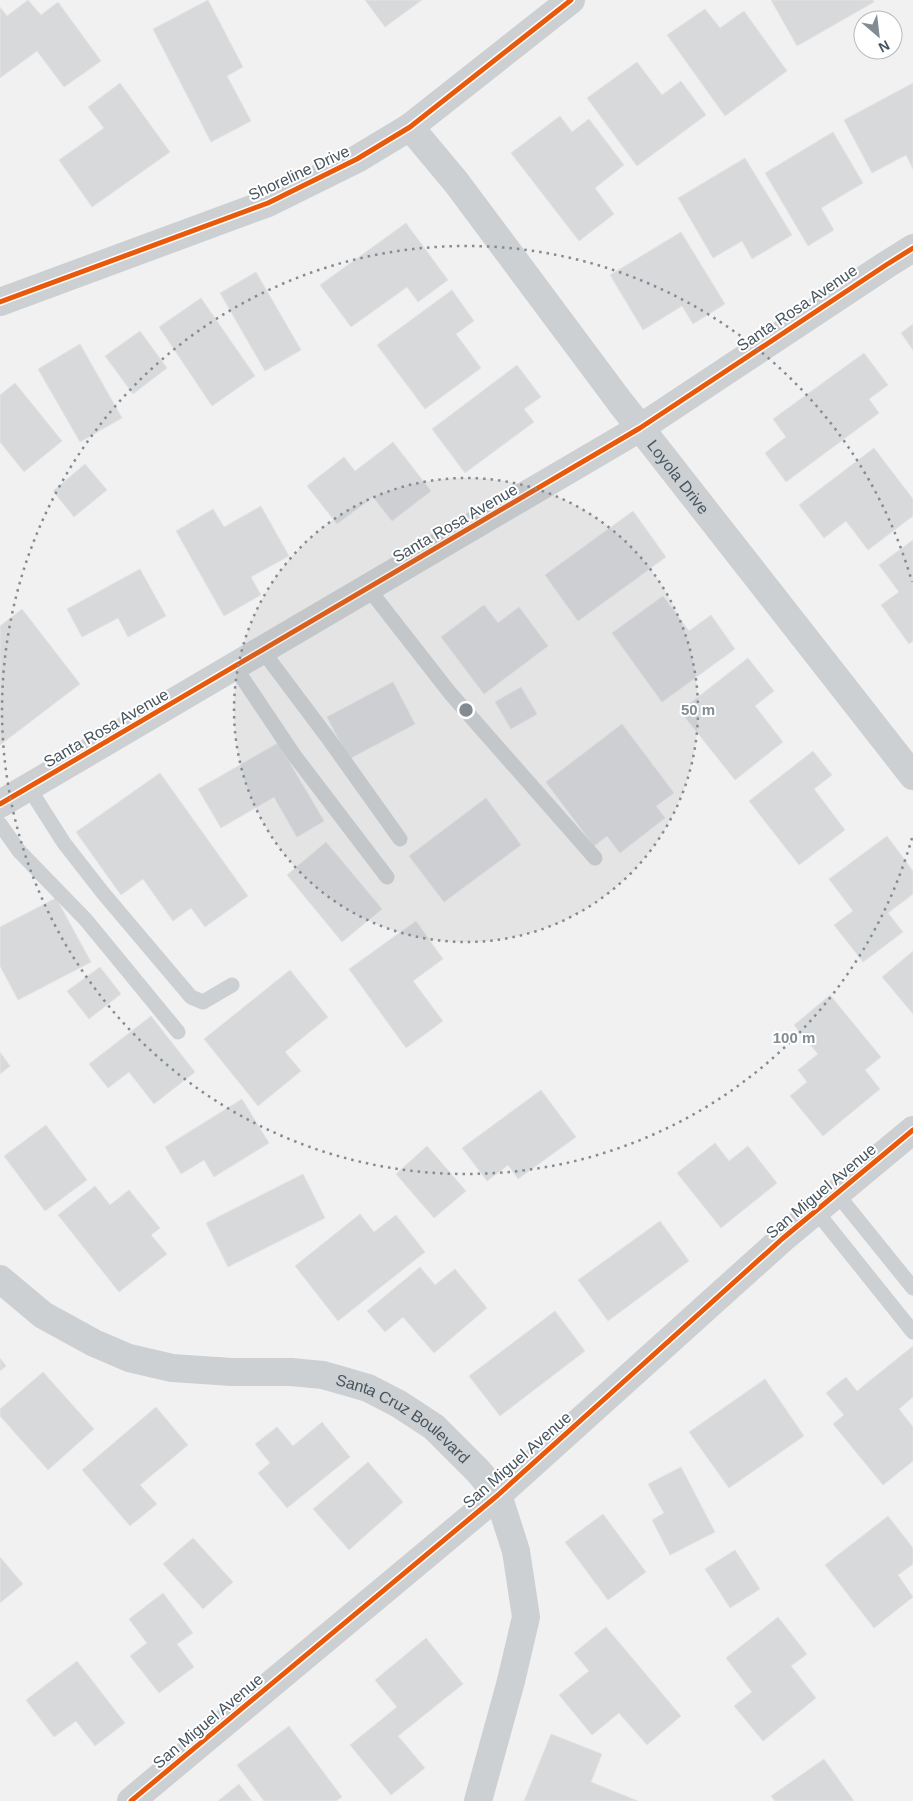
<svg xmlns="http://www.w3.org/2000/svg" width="913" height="1801" font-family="Helvetica,sans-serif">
<rect width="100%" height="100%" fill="#f2f1f1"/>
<!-- building -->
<path fill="#d8d9db" stroke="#e3e3e4" d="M28,0L41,15L58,2L101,61L64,87L37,51L0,78V7L7,16Z
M208,0L243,67L227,76L251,121L211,142L153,29Z
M365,0H422L385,27Z
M771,0H873L874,2L797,46Z
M705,9L720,28L744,11L787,71L725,116L667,35Z
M637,62L662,95L681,81L706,115L637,166L587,98Z
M120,83L170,152L92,207L59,160L104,128L88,107Z
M913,83V169L906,155L872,173L844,120Z
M560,116L572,132L589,119L624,165L595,188L614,214L579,241L511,153Z
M833,132L863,183L821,208L834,230L808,246L765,173Z
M745,158L792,235L752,259L742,241L713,258L678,198Z
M406,223L448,280L418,302L407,287L351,327L320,285Z
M681,232L725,304L693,324L682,306L643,330L610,275Z
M256,272L301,350L265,371L220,293Z
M452,290L474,321L456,334L481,368L425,409L377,345Z
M201,298L255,376L212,406L159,327Z
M913,324V350L901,333Z
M140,331L167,368L133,394L105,356Z
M80,344L122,418L80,442L38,369Z
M864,353L888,385L869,399L879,413L786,482L765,453L786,437L773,419Z
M517,365L541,397L524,409L534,422L465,473L432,429Z
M15,383L62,441L24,472L0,442V395Z
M393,442L431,491L392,521L373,497L337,524L307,486L344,457L355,471Z
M874,448L913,499V516L868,550L846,521L824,538L799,505Z
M85,464L107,490L74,517L53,491Z
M261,506L289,556L251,577L261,595L224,616L176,531L213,509L224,527Z
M633,511L666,557L578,621L545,575Z
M913,540V641L909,644L881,605L899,592L879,565Z
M140,569L166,616L128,637L118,618L82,637L67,609Z
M663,596L689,631L711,615L735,649L662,702L612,633Z
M484,605L498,623L519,607L548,646L484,694L441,637Z
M22,609L80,684L0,745V626Z
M748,658L774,691L755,706L783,742L735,780L680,711Z
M393,682L415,724L349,759L327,717Z
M521,687L537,714L511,729L495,702Z
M622,724L674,793L656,806L665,818L620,853L607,836L594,846L546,782Z
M278,743L324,821L297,837L274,797L221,828L198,789Z
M813,751L832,775L814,789L845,830L799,865L749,801Z
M160,773L248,896L205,927L191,908L173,921L143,879L121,895L76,832Z
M486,798L521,845L444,902L409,856Z
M887,836L913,871V894L888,913L903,932L863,962L834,925L853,911L829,879Z
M326,842L382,909L342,942L287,875Z
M56,898L91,962L18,1000L0,966V927Z
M416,921L443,959L413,981L443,1021L406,1048L349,969Z
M913,951V1014L882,977Z
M100,967L121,994L89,1019L67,991Z
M290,970L328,1017L285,1052L301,1071L258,1106L204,1039Z
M830,995L881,1057L865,1070L880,1089L823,1136L790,1096L807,1082L798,1070L818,1054L794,1025Z
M151,1016L195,1072L154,1104L129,1072L108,1088L89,1064Z
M0,1052L10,1066L0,1074Z
M541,1090L576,1137L518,1179L508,1165L487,1181L462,1148Z
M242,1099L269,1143L214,1177L204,1160L181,1174L165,1147Z
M46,1125L87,1180L45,1211L4,1156Z
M715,1143L729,1161L748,1146L777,1183L721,1228L677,1173Z
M427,1146L466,1191L434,1218L396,1174Z
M303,1174L325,1218L228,1267L206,1223Z
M95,1186L110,1205L129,1190L160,1228L151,1235L167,1254L119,1292L58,1215Z
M360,1214L374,1232L396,1215L425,1252L338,1321L295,1266Z
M660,1221L689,1261L608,1321L578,1280Z
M420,1267L435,1285L455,1269L487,1308L434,1353L403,1317L385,1332L367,1311Z
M555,1311L585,1351L500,1416L469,1376Z
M913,1346V1397L899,1409L913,1427V1461L883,1485L833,1424L844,1415L826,1393L846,1377L857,1391Z
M0,1358L6,1366L0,1371Z
M43,1372L94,1429L48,1470L0,1416V1409Z
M765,1379L804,1436L729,1488L689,1432Z
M156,1407L188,1445L140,1485L157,1504L130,1526L82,1470Z
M322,1422L350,1457L287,1508L258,1473L270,1463L255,1444L277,1427L293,1446Z
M368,1462L403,1502L349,1550L313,1509Z
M681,1467L715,1532L670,1555L652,1520L664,1513L648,1484Z
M603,1514L646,1572L608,1600L565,1542Z
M888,1516L913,1548V1564L898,1575L913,1597L874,1628L825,1565Z
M193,1538L233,1582L203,1609L163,1564Z
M735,1550L760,1589L730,1608L705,1569Z
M0,1557L23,1584L0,1603Z
M163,1593L193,1633L177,1644L194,1667L159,1693L130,1656L147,1643L129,1619Z
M778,1617L807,1654L791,1666L816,1698L763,1741L734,1706L752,1692L726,1658Z
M606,1627L681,1716L647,1745L619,1713L592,1735L559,1695L589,1671L574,1653Z
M426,1638L463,1684L398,1736L425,1768L391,1795L350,1745L397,1707L375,1680Z
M77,1661L125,1723L95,1746L76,1721L54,1737L26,1700Z
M289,1726L342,1797L336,1801H264L237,1765Z
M551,1734L602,1754L591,1782L638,1801H524Z
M824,1759L854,1801H775L771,1796Z
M239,1784L252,1801H218Z"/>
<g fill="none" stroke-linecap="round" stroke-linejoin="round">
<!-- service -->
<path stroke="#cdd0d2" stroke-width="15" d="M368,588L450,693L595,858
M262,650L328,738L400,839
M235,667L294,755L387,877
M29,788L64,843L103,893L191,997L203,1002L232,985
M0,824L19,851L86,920L178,1032
M837,1194L913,1288
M816,1211L913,1332"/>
<!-- minor -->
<g stroke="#cdd0d2" stroke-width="28">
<path id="s1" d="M410,127L456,182L620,402L913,776"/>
<path d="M0,804L640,428L886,265L913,248"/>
<path id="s2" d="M0,1279L43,1315L94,1343L129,1358L172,1368L232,1372H291L323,1375L368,1388L399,1404L434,1427L478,1471L498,1495L516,1551L526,1617L511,1681L478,1801"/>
<path d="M131,1801L498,1495L782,1239L913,1130"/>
</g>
<!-- secondary -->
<path stroke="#cdd0d3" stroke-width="28" d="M0,302L268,203L357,159L410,127L571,0"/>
<defs>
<path id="cycleway" d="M0,302L268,203L357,159L410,127L571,0
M0,804L640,428L886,265L913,248
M131,1801L498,1495L782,1239L913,1130"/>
</defs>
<!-- cycleway casing -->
<use href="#cycleway" stroke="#fff" stroke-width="8"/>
<!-- cycleway -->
<use href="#cycleway" stroke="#e8590c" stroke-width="5"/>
</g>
<!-- distance rings -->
<circle cx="466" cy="710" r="232" fill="#828c92" fill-opacity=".12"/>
<g fill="none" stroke="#828c92" stroke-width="2.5" stroke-dasharray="2.5 5">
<circle cx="466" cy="710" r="232"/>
<path d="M912 838A464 464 0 1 1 912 582"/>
</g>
<g text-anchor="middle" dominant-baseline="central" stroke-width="4" stroke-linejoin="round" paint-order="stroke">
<!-- street labels -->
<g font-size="16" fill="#46555f" stroke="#fff">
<text transform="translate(299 173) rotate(-25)">Shoreline Drive</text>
<text transform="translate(797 308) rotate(-34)">Santa Rosa Avenue</text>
<text stroke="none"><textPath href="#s1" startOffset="441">Loyola Drive</textPath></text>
<text transform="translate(455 523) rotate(-30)">Santa Rosa Avenue</text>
<text transform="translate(106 728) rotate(-30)">Santa Rosa Avenue</text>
<text transform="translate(821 1191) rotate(-40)">San Miguel Avenue</text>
<text stroke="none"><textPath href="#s2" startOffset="440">Santa Cruz Boulevard</textPath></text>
<text transform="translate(517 1460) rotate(-41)">San Miguel Avenue</text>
<text transform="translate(208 1721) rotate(-40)">San Miguel Avenue</text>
</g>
</g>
<circle cx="466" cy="710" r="8" fill="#828c92" stroke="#fff" stroke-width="2.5"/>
<g font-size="15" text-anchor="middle" font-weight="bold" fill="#828c92" stroke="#fff" stroke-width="4" stroke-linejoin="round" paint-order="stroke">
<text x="698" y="715">50 m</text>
<text x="794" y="1043">100 m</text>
</g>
<!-- north arrow -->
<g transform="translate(878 35) rotate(152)"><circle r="24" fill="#ffffff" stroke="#b5bbbf"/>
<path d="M0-4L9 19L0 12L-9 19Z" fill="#828c92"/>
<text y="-8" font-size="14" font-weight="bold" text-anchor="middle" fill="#46555f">N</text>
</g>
</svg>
